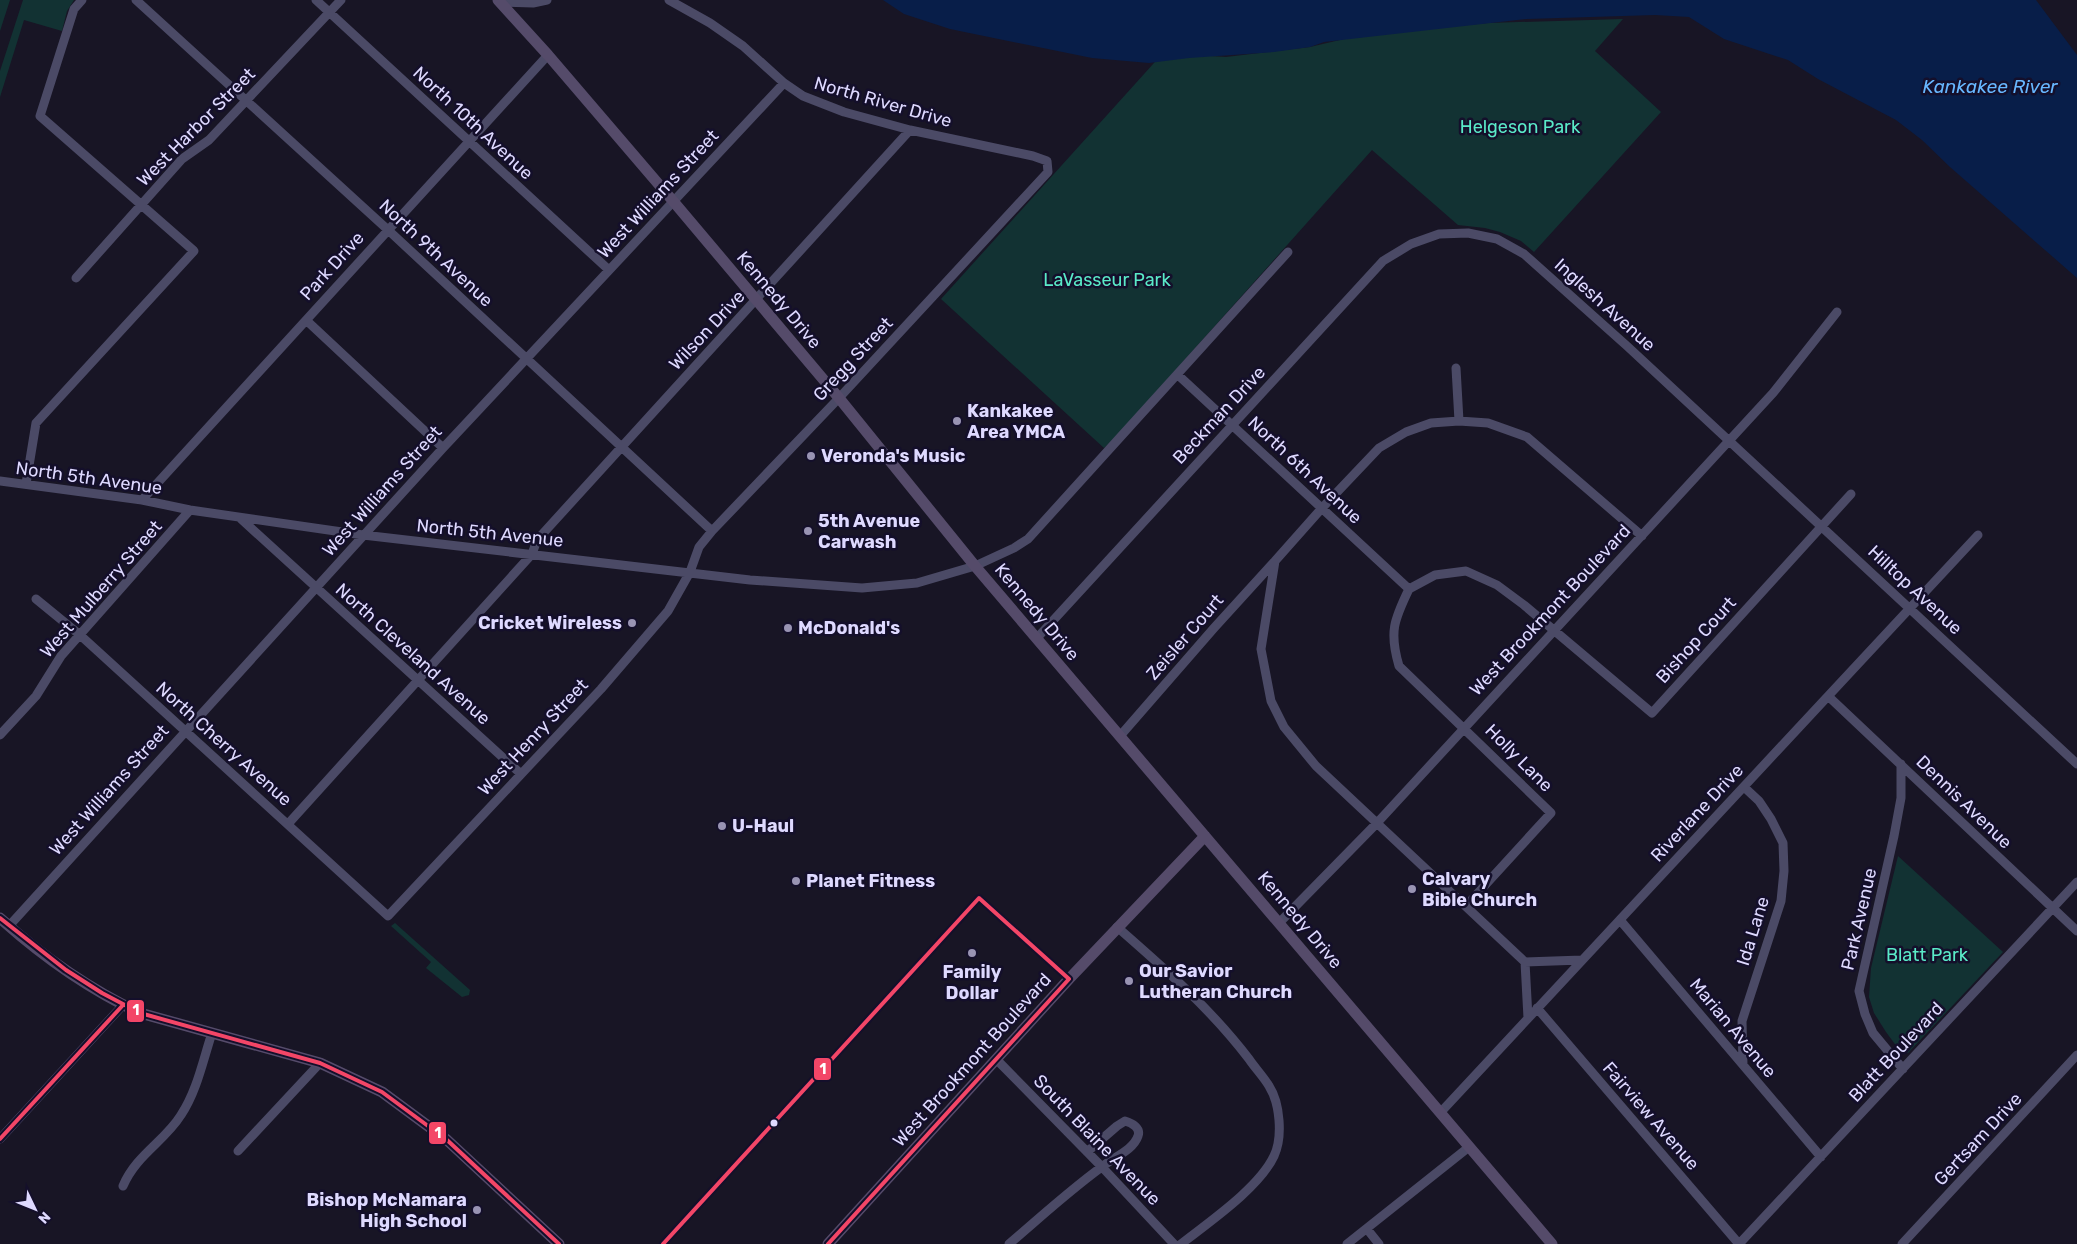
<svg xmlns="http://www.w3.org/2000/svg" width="2077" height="1244" font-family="Rubik,sans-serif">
<rect width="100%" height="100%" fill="#181525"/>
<!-- green -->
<path fill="#123233" d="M0,0H10L0,31Z
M23,0H74L67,11L62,31L24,20L0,97V71Z
M1623,19L1595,51L1661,112L1534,252L1521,241L1500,232L1485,228L1458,225L1372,150L1113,440L1104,448L941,299L1163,53L1226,57L1310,47L1357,36L1488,23Z
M1898,856L2003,952L1908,1053L1900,1051L1886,1032L1874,1013L1869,997L1871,968Z
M395,923L470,990L469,995L462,997L426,968L431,962L391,926Z"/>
<!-- water -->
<path fill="#081e49" d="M883,0H2036L2077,55V278L1950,167L1922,140L1896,120L1818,79L1788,60L1724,39L1689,17L1655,15L1527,19L1324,42L1310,47L1274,52L1189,58L1149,63L1092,58L950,29L904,14Z"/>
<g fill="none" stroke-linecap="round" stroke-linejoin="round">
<!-- minor -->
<path stroke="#4b4a66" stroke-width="9" d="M136,0L387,229L712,531
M316,0L609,270
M500,2L533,3L547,0
M76,278L182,159L209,140L341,0
M306,320L443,448
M1456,368L1459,421
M1178,375L1409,589
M0,481L142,500L190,510L363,535L750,580L862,588L917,583L975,566L1014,548L1028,539L1288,252
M26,484L36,423L194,251L40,116L74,9L82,0
M142,500L548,55
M240,518L521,774
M1409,589L1435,575L1466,571L1497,585L1524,605L1652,713L1851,494
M1409,589C1394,620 1389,632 1399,666L1551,813L1466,906
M36,599L80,635L388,916L601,689L668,611L690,572L699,547L712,531L839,398L1048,172L1047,161L1033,156L910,130L844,112L803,96L784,83L743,46L710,23L669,0
M1037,638L1383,261L1411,244L1439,234L1468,233L1497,239L1524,254L1627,346L2077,764
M1828,696L2077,931
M0,735L36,696L61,656L190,510
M1120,736L1214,628L1274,562
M1901,764V798L1894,836L1859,991L1865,1014L1873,1033L1903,1069
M288,824L532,554L537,540L547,529L910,130
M1620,920L1821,1157
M1279,923L1377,823L1773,393L1837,312
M9,926L443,448L784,83
M1117,927C1165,969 1210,1008 1249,1059C1255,1068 1263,1076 1269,1086C1280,1103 1283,1137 1274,1156C1259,1188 1209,1222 1181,1244
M1582,960L1525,962L1316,766L1284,727L1271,701L1261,649L1275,561L1322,508L1379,448L1406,432L1431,423L1459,421L1488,423L1527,437L1642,536
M1525,962L1528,1018
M1537,1008L1739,1244
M996,1059L1102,1167L1174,1244
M1743,1065L1742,1021L1781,901L1784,871L1783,843L1771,819L1759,801L1744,787
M1440,1113L1978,535
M0,1139L123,1005
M238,1151L320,1063
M123,1186C136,1155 165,1141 181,1115C197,1091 203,1060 212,1033
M1367,1229L1379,1244
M1009,1244C1042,1216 1074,1186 1110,1161C1119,1155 1134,1148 1138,1136C1141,1128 1132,1123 1125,1121L1117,1126L1087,1152
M1347,1244L1469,1147
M1739,1244L2077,882
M1902,1244L2077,1055"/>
<!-- major -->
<path stroke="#554b6a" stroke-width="11" d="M498,0L548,55L673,201L839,398L975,566L1552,1244
M0,918C41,955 89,989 140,1013L320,1063L382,1092L447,1140L559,1244
M828,1244L1069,979L1205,836"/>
<defs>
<path id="bus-1" d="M0,918L66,970L102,993L140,1013L320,1063L382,1092L447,1140L559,1244
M0,1139L123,1005
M663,1244L979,898L1069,979L828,1244"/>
</defs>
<!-- bus-1 casing -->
<use href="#bus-1" stroke="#140f2b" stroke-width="8"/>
<!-- bus-1 -->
<use href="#bus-1" stroke="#f34667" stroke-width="4"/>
</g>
<!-- markers -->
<g fill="#9994b3" stroke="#140f2b" stroke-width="2">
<circle cx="957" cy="421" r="5"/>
<circle cx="811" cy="456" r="5"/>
<circle cx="808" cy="531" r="5"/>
<circle cx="632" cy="623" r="5"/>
<circle cx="788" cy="628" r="5"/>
<circle cx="722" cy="826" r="5"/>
<circle cx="796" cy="881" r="5"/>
<circle cx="1412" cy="889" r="5"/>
<circle cx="972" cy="953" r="5"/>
<circle cx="1129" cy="981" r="5"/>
<circle cx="477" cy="1210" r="5"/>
</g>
<circle fill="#ded9ff" stroke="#140f2b" stroke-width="2" cx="774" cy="1123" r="4.5"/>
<g text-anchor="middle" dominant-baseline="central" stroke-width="5" stroke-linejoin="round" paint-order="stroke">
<!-- street labels -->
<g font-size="18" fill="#ded9ff" stroke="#140f2b">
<text transform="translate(883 102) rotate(16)">North River Drive</text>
<text transform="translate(473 123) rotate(43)">North 10th Avenue</text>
<text transform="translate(196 127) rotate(-45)">West Harbor Street</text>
<text transform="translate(658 194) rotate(-47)">West Williams Street</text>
<text transform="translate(436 253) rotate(43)">North 9th Avenue</text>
<text transform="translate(332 266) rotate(-48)">Park Drive</text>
<text transform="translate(779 300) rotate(50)">Kennedy Drive</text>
<text transform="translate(1605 305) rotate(42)">Inglesh Avenue</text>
<text transform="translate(707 330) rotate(-47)">Wilson Drive</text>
<text transform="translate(853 359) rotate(-47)">Gregg Street</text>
<text transform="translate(1219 415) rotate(-47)">Beckman Drive</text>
<text transform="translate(1305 470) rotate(43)">North 6th Avenue</text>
<text transform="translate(89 478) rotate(8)">North 5th Avenue</text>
<text transform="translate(382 491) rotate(-48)">West Williams Street</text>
<text transform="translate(490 533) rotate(6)">North 5th Avenue</text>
<text transform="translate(101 589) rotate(-49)">West Mulberry Street</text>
<text transform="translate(1915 590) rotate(43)">Hilltop Avenue</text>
<text transform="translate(1550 610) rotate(-47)">West Brookmont Boulevard</text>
<text transform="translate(1037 612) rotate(50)">Kennedy Drive</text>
<text transform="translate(1185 637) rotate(-49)">Zeisler Court</text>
<text transform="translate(1696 640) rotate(-48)">Bishop Court</text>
<text transform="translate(413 654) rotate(42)">North Cleveland Avenue</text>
<text transform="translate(533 737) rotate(-47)">West Henry Street</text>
<text transform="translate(224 744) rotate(42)">North Cherry Avenue</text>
<text transform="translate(1519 758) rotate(45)">Holly Lane</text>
<text transform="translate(109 790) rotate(-48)">West Williams Street</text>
<text transform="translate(1964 802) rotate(44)">Dennis Avenue</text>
<text transform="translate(1697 813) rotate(-47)">Riverlane Drive</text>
<text transform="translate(1859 919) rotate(-77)">Park Avenue</text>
<text transform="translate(1300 920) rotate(50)">Kennedy Drive</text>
<text transform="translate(1753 931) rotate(-73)">Ida Lane</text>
<text transform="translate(1733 1028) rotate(50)">Marian Avenue</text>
<text transform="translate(1896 1052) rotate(-47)">Blatt Boulevard</text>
<text transform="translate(972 1060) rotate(-48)">West Brookmont Boulevard</text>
<text transform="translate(1651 1116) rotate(49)">Fairview Avenue</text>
<text transform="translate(1978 1139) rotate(-47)">Gertsam Drive</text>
<text transform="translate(1097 1140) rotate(46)">South Blaine Avenue</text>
</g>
<!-- park labels -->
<g font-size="18" fill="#5aeac8" stroke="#140f2b">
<text x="1520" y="127">Helgeson Park</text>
<text x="1107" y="280">LaVasseur Park</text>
<text x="1927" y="955">Blatt Park</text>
</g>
<!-- poi labels -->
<g font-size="18" font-weight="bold" fill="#ded9ff" stroke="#140f2b" text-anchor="start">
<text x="967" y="411">Kankakee<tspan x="967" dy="21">Area YMCA</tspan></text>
<text x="821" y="456">Veronda's Music</text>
<text x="818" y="521">5th Avenue<tspan x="818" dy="21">Carwash</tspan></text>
<text x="622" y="623" text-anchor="end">Cricket Wireless</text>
<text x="798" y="628">McDonald's</text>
<text x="732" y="826">U-Haul</text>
<text x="1422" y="879">Calvary<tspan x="1422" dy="21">Bible Church</tspan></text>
<text x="806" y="881">Planet Fitness</text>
<text x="1139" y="971">Our Savior<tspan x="1139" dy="21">Lutheran Church</tspan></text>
<text x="972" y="972" text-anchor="middle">Family<tspan x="972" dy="21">Dollar</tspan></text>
<text x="467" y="1200" text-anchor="end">Bishop McNamara<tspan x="467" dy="21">High School</tspan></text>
</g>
<!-- water labels -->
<g font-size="19" font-style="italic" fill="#67b7ff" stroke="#140f2b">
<text x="1990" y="86">Kankakee River</text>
</g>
</g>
<g stroke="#140f2b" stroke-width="2">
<rect x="126" y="999" width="19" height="24" rx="5" fill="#f34667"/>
<rect x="813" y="1057" width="19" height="24" rx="5" fill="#f34667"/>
<rect x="428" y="1121" width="19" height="24" rx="5" fill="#f34667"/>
</g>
<g font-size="14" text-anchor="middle" font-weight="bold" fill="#fff">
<text x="136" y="1015">1</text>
<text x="823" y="1074">1</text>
<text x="438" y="1138">1</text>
</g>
<!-- north arrow -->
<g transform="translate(35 1209) rotate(133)" stroke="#140f2b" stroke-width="4" paint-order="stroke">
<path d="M0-4L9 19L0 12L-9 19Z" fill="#ded9ff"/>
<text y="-8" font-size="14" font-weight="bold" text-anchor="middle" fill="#ded9ff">N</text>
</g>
</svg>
